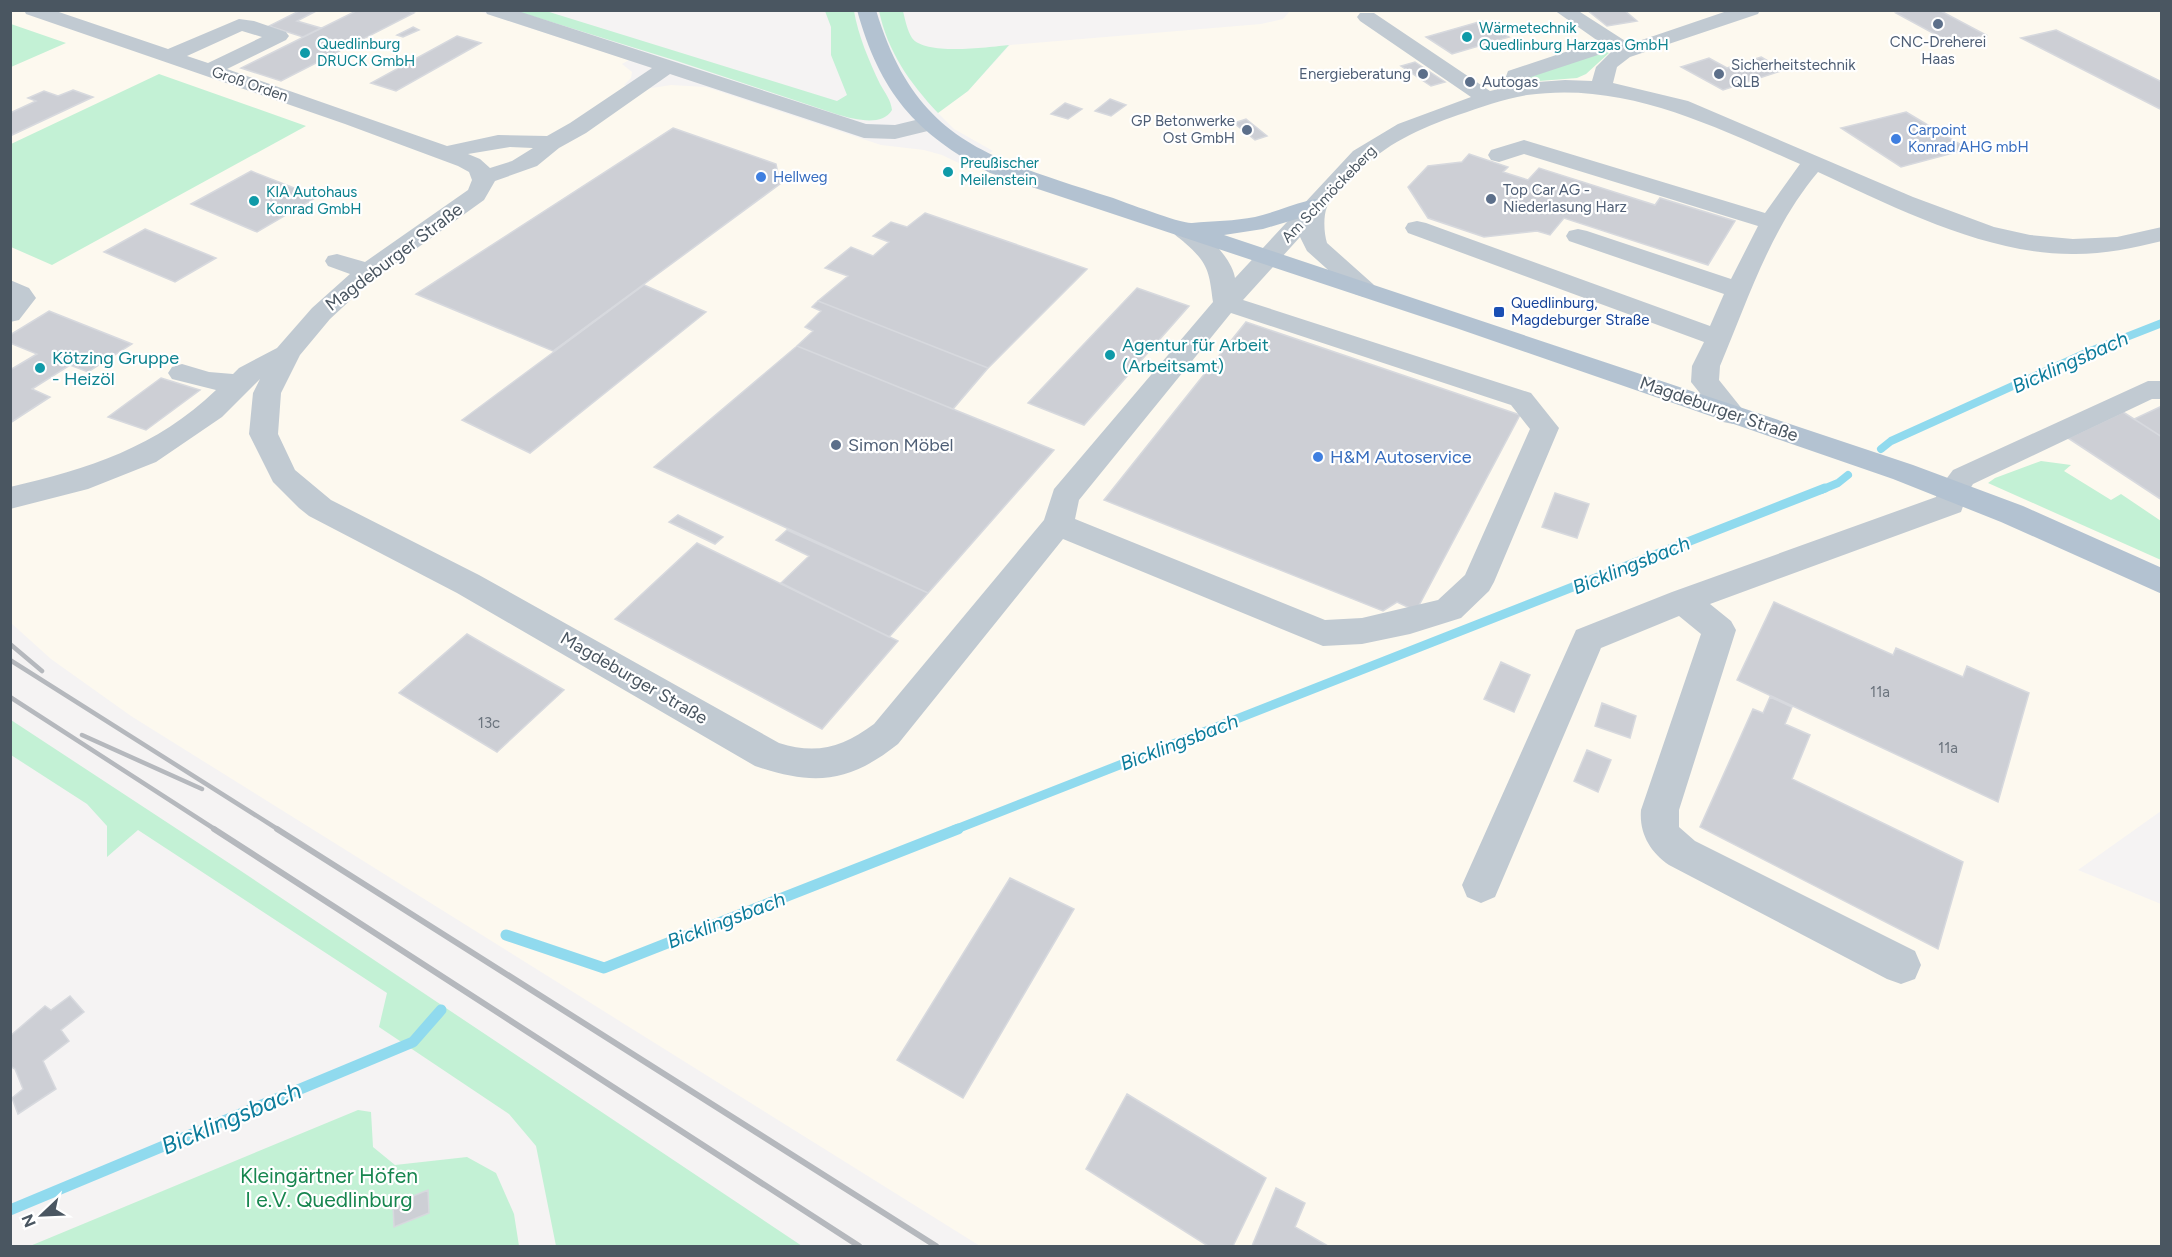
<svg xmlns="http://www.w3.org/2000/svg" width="2172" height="1257" font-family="Figtree,sans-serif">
<rect width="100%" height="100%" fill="#f5f3f3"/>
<!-- commercial -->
<path fill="#fdf9ef" d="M1291,10L2161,11V811L2078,870L2161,904V1246H980L131,716L51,659L11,623V11H478L629,60L622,64L632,72L631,78L624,85L639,90L671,85L706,87L881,145L924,150L942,155L967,167L993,151L954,129L938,113L968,91L1010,45L1261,24L1283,19Z"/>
<!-- green -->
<path fill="#c3f1d5" d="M516,11H546L837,101L847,95L831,55V27L825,11H854C858,35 869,61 880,84C885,93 891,100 892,110C882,127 854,119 839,115L677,61Z
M879,11H903C905,19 907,30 912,38C925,56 989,47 1009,45L968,91L938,113C909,82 888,52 879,11Z
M11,24L66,43L11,67Z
M1604,51L1609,53L1586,74L1577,78L1527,82L1524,79Z
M159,74L306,126L52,265L11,247V144Z
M2041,461L2071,465L2064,471L2111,500L2121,494L2161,521V560L1988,483L1995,478Z
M11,720L235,867L802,1246H556L536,1146L509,1114L379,1027L387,993L138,830L107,857V826L87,804L11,755Z
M358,1110L371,1112L373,1147L395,1165L467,1157L496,1173L514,1214L519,1246H30Z"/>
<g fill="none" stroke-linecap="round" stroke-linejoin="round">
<!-- stream-far2 -->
<path stroke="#90daee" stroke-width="8" d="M1881,449L1891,441L2088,352L2162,323
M1821,490L1838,483L1848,475"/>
<!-- stream-far1 -->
<path stroke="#90daee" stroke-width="9" d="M954,830L1825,488"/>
<!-- stream -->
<path stroke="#90daee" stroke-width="11" d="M506,935L604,968L958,829
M10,1210L413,1042L441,1010"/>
</g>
<!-- building -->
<path fill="#cdcfd5" stroke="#d7d9de" stroke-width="1.5" d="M301,10H318L297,21L321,28L303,37L269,26Z
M358,10H405L414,13L281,81L241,68Z
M1587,10H1624L1637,21L1607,26Z
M1909,10H1939L1986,35L1951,43L1896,13Z
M1482,21L1509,37L1452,54L1426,37Z
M413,27L419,30L403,37L397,35Z
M2056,30L2162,82V110L2021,38Z
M457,36L481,43L396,91L371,83Z
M1761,57L1784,70L1723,90L1681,67L1709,58L1727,68Z
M1415,62L1445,82L1431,86L1401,66Z
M73,90L93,97L10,136V113L36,101L28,98L44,91L58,96Z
M1110,99L1126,105L1111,116L1095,111Z
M1065,103L1082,109L1068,119L1051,114Z
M1906,112L1968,149L1901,167L1841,128Z
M1246,119L1267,136L1255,140L1234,123Z
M673,128L776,164L780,184L553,351L416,294Z
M1469,154L1508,167L1503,172L1528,180L1539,168L1655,205L1660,198L1735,221L1708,265L1564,218L1550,235L1537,231L1484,237L1428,218L1408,187L1428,166L1462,162Z
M251,171L317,197L257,232L191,204Z
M925,213L1087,269L988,368L818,301L848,276L825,268L851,247L873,256L889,242L873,236L891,222L907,227Z
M145,229L216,258L175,282L104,252Z
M644,285L706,312L530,453L462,420Z
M1137,288L1189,306L1084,425L1028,403Z
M818,301L988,368L953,409L797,346L813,331L805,327L821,311L812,307Z
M49,311L132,344L88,372L70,365L32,389L50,397L10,423V370L37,354L10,343V335Z
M1246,322L1520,415L1416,611L1397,602L1383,611L1104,500Z
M797,346L1054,450L928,593L654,467Z
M161,378L200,390L146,430L108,417Z
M2162,406V437L2134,419Z
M2123,412L2162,437V500L2068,438Z
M1555,493L1589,504L1577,538L1542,527Z
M678,515L723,537L715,544L669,522Z
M787,530L928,593L889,637L781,583L809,556L776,540Z
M697,543L898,641L822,729L615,619Z
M1774,602L1893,655L1896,648L1963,677L1967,666L2029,693L1998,802L1737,680Z
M467,634L564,690L497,752L399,693Z
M1501,662L1530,675L1514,712L1484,699Z
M1770,697L1792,707L1785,724L1810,735L1792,779L1963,862L1938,949L1700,827L1753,709L1763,713Z
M1602,703L1636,716L1630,738L1595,726Z
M1587,750L1611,760L1598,792L1574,781Z
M1010,878L1074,909L963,1098L897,1060Z
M70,996L84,1012L61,1030L69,1041L43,1061L56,1089L18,1114L12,1098L23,1089L15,1069L10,1066V1036L45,1006L51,1010Z
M1127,1094L1266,1178L1233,1246H1208L1086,1169Z
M1276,1188L1305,1203L1295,1227L1328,1246H1252Z
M428,1190L429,1213L394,1227L393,1204Z"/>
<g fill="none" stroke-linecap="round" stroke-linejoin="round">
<!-- minor -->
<path fill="#c1cad2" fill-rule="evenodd" d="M24,10H53L168,49L239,19L254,21L286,32L289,36L286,40L227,69L447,146L498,135L547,136L570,123L652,68L487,14L485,10H515L866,124L895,125L928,117L936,119L939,124L936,129L895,139L864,138L670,74L586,133L559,148L537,166L495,181L484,200L370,282L330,319L300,355L281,393L278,434L295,470L331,500L479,575L779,743C817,755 843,747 874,724L1044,520L1054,489L1213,302C1209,272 1209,264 1185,243C1180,238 1175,236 1171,230L1174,225C1197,219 1232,257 1235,278L1353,151L1398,124L1471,97L1360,21L1357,17L1360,13H1374L1490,91L1507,87L1504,82L1508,71L1598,41L1554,10H1577L1630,44L1730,10H1760L1758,14L1630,57L1617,67L1613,83L1688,101L1913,197L1994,227L2030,235L2073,239L2117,237L2162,227V241C2133,248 2105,254 2075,254C1987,255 1896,208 1818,172C1770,229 1748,300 1720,366L1719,380L1747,415L1743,422L1733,424L1723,422L1691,382L1692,366L1704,342L1408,233L1405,228L1408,223L1417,221L1426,223L1710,326L1724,294L1569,241L1566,236L1569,231L1578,229L1587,231L1731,279L1758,226L1524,154L1499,162L1491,160L1488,155L1491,150L1524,140L1765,213L1800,164C1713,126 1625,81 1527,95C1503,99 1481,107 1458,115C1421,128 1384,144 1357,174C1350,182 1331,198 1327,207C1323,216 1324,234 1327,243L1373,284L1377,289L1373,294L1364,297L1355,294L1307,251L1300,237L1243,300L1531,393L1559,428L1494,582L1489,591L1461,618L1410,634L1362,644L1323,646L1063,539L898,744C849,783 814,786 755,766L457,593L309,516L299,508L273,482L249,434L253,393L260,379L222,417L156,462L88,489L10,509V487C88,469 157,447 216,390L172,379L168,373L172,367L182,364L209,372L233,374L239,368L277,348L312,308L350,274L328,266L325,261L328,256L337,254L365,262L468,190L472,180L469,172L458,166L345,124L26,14ZM242,31L262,37L208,63L187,56ZM1613,50L1596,67L1592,81L1565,80L1524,83L1525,79ZM510,147L533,148L512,161L490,168L480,159L468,154ZM1231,313L1511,405L1530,429L1465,575L1438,600L1362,618L1325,620L1075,519L1079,500Z
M10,280L29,288L36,298L19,320L10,322Z
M2148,381H2162V399H2152L1973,484L1968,492L1961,512L1710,604L1731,621L1736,630L1679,810V827L1695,841L1915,951L1921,965L1915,979L1901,984L1887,979L1669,865C1650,852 1639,833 1641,810L1701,634L1679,616L1601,648L1495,897L1481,903L1467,897L1462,885L1576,630L1672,592L1936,497L1938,490L1953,470Z"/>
<!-- major -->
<path fill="#b3c2d1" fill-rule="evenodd" d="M857,10H876C916,143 991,158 1110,197C1125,202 1181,224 1192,223C1213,221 1235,221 1255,217C1273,213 1290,205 1307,201L1315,199L1323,201L1327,206L1323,211L1263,229L1224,235L1913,465L2023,506L2162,568V594L2001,522L1893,479L1456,328L990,173C915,133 880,93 857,10Z"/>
<!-- rail-far1 -->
<path stroke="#b5b8bd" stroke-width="4.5" d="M10,644L42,671
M10,660L279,830
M10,697L216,830
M82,735L202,789"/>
<!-- rail -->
<path stroke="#b5b8bd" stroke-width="6" d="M214,829L859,1246
M277,829L936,1246"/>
</g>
<!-- markers -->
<g fill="#5c6f8a" stroke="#fff" stroke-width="2">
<circle cx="1938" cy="24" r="6"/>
<circle cx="1423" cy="74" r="6"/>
<circle cx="1719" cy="74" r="6"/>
<circle cx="1470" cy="82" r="6"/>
<circle cx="1247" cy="130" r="6"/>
<circle cx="1491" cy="199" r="6"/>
<circle cx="836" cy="445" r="6"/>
</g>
<g fill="#0f9aa8" stroke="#fff" stroke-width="2">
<circle cx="1467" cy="37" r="6"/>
<circle cx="305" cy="53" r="6"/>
<circle cx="948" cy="172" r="6"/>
<circle cx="254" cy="201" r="6"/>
<circle cx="1110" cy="355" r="6"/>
<circle cx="40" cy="368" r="6"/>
</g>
<g fill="#3f7fe0" stroke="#fff" stroke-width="2">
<circle cx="1896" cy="139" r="6"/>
<circle cx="761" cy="177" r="6"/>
<circle cx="1318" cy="457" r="6"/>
</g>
<rect fill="#1a4fb4" stroke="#fff" stroke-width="2" x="1493" y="306" width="12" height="12" rx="3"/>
<g text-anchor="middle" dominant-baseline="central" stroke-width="4.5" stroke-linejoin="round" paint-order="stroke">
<!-- far-culture labels -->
<g font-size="15" fill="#0d838f" stroke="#fff" text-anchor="start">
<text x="1479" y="28">Wärmetechnik<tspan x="1479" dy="17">Quedlinburg Harzgas GmbH</tspan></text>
<text x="317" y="44">Quedlinburg<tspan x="317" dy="17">DRUCK GmbH</tspan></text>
<text x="960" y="163">Preußischer<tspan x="960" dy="17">Meilenstein</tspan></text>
<text x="266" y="192">KIA Autohaus<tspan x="266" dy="17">Konrad GmbH</tspan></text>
</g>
<!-- far-service labels -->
<g font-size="15" fill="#4e5e75" stroke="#fff" text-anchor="start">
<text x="1938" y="42" text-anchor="middle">CNC-Dreherei<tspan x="1938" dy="17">Haas</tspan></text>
<text x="1731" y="65">Sicherheitstechnik<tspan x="1731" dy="17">QLB</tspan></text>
<text x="1411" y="74" text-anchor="end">Energieberatung</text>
<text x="1482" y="82">Autogas</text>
<text x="1235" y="121" text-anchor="end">GP Betonwerke<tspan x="1235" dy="17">Ost GmbH</tspan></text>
<text x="1503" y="190">Top Car AG -<tspan x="1503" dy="17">Niederlasung Harz</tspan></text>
</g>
<!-- far-street labels -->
<g font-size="15" fill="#4a5661" stroke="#fff">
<text transform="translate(250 84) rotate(19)">Groß Orden</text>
<text transform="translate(1329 194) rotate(-46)">Am Schmöckeberg</text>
</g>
<!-- far-shop labels -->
<g font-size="15" fill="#366cbe" stroke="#fff" text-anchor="start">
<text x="1908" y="130">Carpoint<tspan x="1908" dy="17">Konrad AHG mbH</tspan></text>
<text x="773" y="177">Hellweg</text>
</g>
<!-- far-transit labels -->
<g font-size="15" fill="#164399" stroke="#fff" text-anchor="start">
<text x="1511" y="303">Quedlinburg,<tspan x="1511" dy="17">Magdeburger Straße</tspan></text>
</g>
<!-- number labels -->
<g font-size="15" fill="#6b747e">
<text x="1880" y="692">11a</text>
<text x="489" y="723">13c</text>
<text x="1948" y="748">11a</text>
</g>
<!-- street labels -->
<g font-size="18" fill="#4a5661" stroke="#fff">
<text transform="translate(394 257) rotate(-37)">Magdeburger Straße</text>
<text transform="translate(1719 409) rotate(19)">Magdeburger Straße</text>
<text transform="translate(634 678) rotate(30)">Magdeburger Straße</text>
</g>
<!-- culture labels -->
<g font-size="18" fill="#0d838f" stroke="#fff" text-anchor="start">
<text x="1122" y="345">Agentur für Arbeit<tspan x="1122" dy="21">(Arbeitsamt)</tspan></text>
<text x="52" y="358">Kötzing Gruppe<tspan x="52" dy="21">- Heizöl</tspan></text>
</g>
<!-- service labels -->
<g font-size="18" fill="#4e5e75" stroke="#fff" text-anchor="start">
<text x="848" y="445">Simon Möbel</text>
</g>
<!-- shop labels -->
<g font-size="18" fill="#366cbe" stroke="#fff" text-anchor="start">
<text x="1330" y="457">H&amp;M Autoservice</text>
</g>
<!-- water labels -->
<g font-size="20" font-style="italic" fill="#0c7c9b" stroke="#fff">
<text transform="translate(2070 362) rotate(-24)">Bicklingsbach</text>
<text transform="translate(1631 565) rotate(-22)">Bicklingsbach</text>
<text transform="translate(1179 742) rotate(-21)">Bicklingsbach</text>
<text transform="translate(726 920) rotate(-21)">Bicklingsbach</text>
</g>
<!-- near-park labels -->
<g font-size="21" fill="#17864f" stroke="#fff">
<text x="329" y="1175">Kleingärtner Höfen<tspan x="329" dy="24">I e.V. Quedlinburg</tspan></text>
</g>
<!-- near-water labels -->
<g font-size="24" font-style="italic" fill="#0c7c9b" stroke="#fff">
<text transform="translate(231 1118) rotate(-23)">Bicklingsbach</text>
</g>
</g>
<!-- border -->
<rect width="2172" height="1257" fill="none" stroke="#4a5661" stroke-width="24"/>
<!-- north arrow -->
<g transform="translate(42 1215) rotate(247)" stroke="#ffffff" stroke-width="4.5" paint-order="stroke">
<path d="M0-4.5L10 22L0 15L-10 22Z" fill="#4a5661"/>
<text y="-9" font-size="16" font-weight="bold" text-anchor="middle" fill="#4a5661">N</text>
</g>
</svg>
